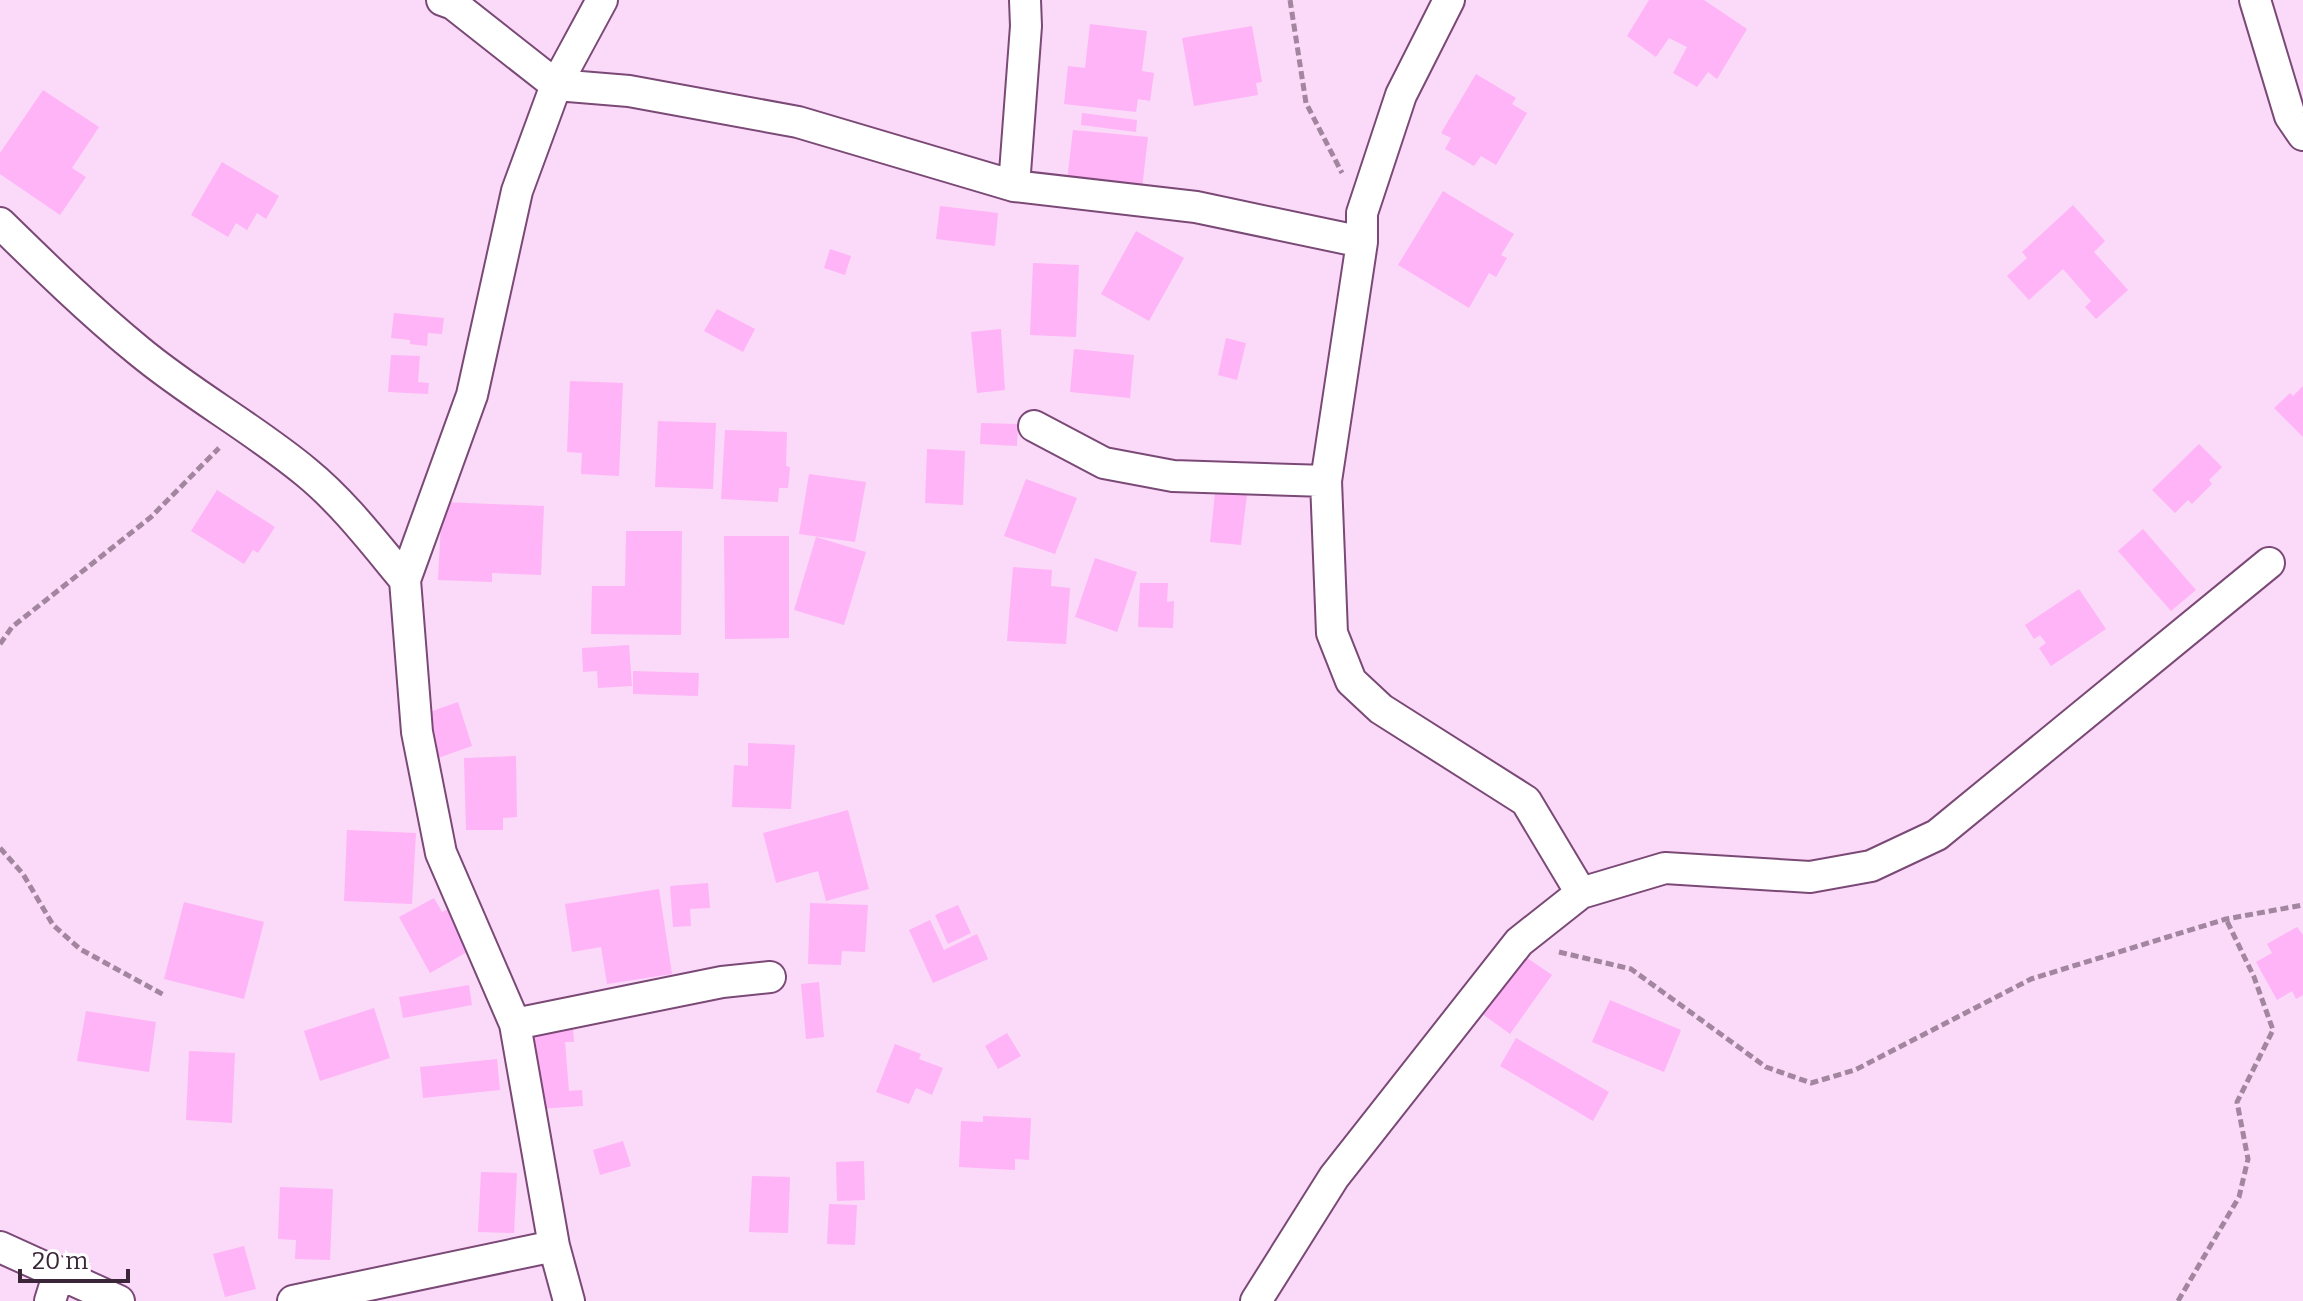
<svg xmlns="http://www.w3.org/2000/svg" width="2303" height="1301" font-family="Bitter,serif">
<rect width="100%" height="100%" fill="#fbd9f8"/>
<!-- building -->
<path fill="#feb4f7" d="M1649,0H1704L1747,29L1717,79L1708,72L1697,87L1673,73L1687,47L1669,38L1656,57L1627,36Z
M1090,24L1147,31L1142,71L1154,73L1150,101L1138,99L1136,112L1064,104L1068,66L1085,68Z
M1252,26L1262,82L1256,83L1258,95L1194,106L1182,38Z
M1476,74L1516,98L1512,104L1527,113L1496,165L1481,156L1474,166L1445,149L1451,138L1441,133Z
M43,90L99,127L72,168L86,177L60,215L0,174V153Z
M1082,113L1137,120L1136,132L1081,125Z
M1073,130L1148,137L1142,188L1067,180Z
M222,162L279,196L266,219L257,213L247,230L236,223L228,237L191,215Z
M1443,191L1514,234L1501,255L1507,258L1496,277L1489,273L1469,308L1398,265Z
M2073,205L2105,241L2094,252L2128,290L2096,319L2085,307L2091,301L2063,269L2029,300L2007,276L2027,258L2022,252Z
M940,206L998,213L995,246L936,239Z
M1136,231L1184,258L1149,321L1101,294Z
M830,249L851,256L845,275L824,268Z
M1033,263L1079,265L1076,337L1030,335Z
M717,309L755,329L743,352L704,331Z
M394,313L444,318L442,334L428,333L427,346L410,344V340L391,338Z
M1001,329L1005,390L977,393L971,332Z
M1226,338L1246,343L1237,380L1218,375Z
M1074,349L1134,355L1130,398L1070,392Z
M391,355L420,356L418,382L429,383L428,394L388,392Z
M570,381L623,383L619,476L581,474L582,453L567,452Z
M2303,386V437L2274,408L2290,393L2293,396Z
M658,421L716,423L713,489L655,487Z
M981,423L1018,424L1017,446L980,444Z
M725,430L787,432L786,466L790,467L788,488H779L778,502L721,499Z
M2199,444L2222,467L2209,480L2212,484L2192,504L2188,500L2175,513L2152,490Z
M927,449L965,451L963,505L925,503Z
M809,474L866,482L855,542L799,534Z
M1026,479L1077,498L1055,554L1004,536Z
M1216,483L1248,486L1241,545L1210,542Z
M217,490L275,527L258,553L253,550L244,564L191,531Z
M442,502L544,506L541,575L492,573V582L438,580Z
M2143,529L2196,590L2171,611L2118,551Z
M626,531H682L681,635L591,634L592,586H625Z
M724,536H789V638L725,639Z
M816,537L866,552L844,625L794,610Z
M1095,558L1137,572L1117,632L1075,617Z
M1013,567L1052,570L1051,586L1070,588L1066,644L1007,641Z
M1140,583H1168L1167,602L1174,601L1173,628L1138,627Z
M2079,589L2106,629L2051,666L2039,648L2046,643L2040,635L2034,639L2025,625Z
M629,645L632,686L598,688L597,671L583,672L582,648Z
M633,671L699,673L698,696L633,694Z
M458,702L472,746L438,758L424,714Z
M748,743L795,745L791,809L732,807L734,765L748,766Z
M516,756L517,817L503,818V830H466L464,758Z
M848,810L869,889L826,901L818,871L776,883L763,833Z
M347,830L416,833L412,904L344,901Z
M708,883L710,908L690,909L691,926L673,927L670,886Z
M659,889L672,974L607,984L601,947L572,952L565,904Z
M434,898L442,912L456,905L473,934L461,941L467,952L430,973L399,917Z
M184,902L264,922L244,999L164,979Z
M810,903L868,905L865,952L842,951L841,965L808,964Z
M958,905L971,933L948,944L935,915Z
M930,920L944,950L977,934L988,959L933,983L909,930Z
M2297,927L2303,935V995L2296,999L2292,991L2277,1000L2256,962L2272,953L2267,944Z
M1523,955L1552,975L1510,1034L1481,1013Z
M819,982L824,1037L806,1039L801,984Z
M469,985L472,1005L403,1018L399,997Z
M1610,1000L1681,1030L1664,1072L1592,1042Z
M374,1008L390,1058L320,1081L304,1031Z
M86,1011L156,1022L149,1072L77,1061Z
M573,1028L574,1042H565L569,1091L582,1090L583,1106L538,1109L533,1031Z
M1007,1033L1021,1056L998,1069L985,1046Z
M1516,1038L1609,1092L1593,1121L1500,1066Z
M895,1044L921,1054L919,1059L943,1068L932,1095L916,1088L909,1104L876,1092Z
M189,1051L235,1053L232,1123L186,1120Z
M497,1059L500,1090L423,1098L420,1067Z
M983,1116L1031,1118L1029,1160L1015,1159V1170L959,1167L961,1121L983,1122Z
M623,1141L631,1166L600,1175L593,1150Z
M864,1161L865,1200L837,1201L836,1162Z
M481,1172L517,1173L514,1233L478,1232Z
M752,1176L790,1177L788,1233L749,1232Z
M280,1187L333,1189L330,1260L295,1259L296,1240L278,1239Z
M829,1204L857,1205L855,1245L827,1244Z
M244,1246L256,1289L225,1297L213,1254Z"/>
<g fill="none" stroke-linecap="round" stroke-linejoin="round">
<defs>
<path id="minor" d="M442,0L453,4L556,85L629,91L798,122L1014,186L1196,207L1362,242
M1449,0L1401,95L1362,213V242L1326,481L1332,633L1351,681L1381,709L1526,801L1581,893
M2255,0L2290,116L2303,135
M1014,186L1026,26L1025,0
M0,223C45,267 90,311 139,351C192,395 253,428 306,472C344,503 374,543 405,580
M1034,426L1104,463L1173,476L1326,481
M515,1024L722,982L770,977
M0,1247L119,1301
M50,1301L59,1272
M293,1301L554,1246
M569,1301L554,1246L515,1024L441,853L417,732L405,580L472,395L517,191L556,85L602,0
M1256,1301L1334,1177L1519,942L1581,893L1665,868L1810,877L1871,866L1937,835L2269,563"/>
</defs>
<!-- minor casing -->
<use href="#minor" stroke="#7a4976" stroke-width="34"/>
<!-- path -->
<path stroke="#a2859f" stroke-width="5" stroke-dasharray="8 4" stroke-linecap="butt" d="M1290,0L1306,103L1342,173
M0,644L12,627L151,517L219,448
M0,848L23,874L53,925L80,949L164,995
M1559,952L1631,969L1766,1067L1811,1083L1855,1070L2031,979L2226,919L2303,905
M2178,1301L2239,1197L2248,1159L2237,1102L2273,1030L2254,977L2226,919"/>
<!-- minor -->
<use href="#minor" stroke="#fff" stroke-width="30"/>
</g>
<!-- scale -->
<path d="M20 1269v12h108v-12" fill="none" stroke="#3b2539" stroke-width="4"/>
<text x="32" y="1269" font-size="24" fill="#3b2539" stroke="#ffffff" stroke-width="6" paint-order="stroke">20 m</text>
</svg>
